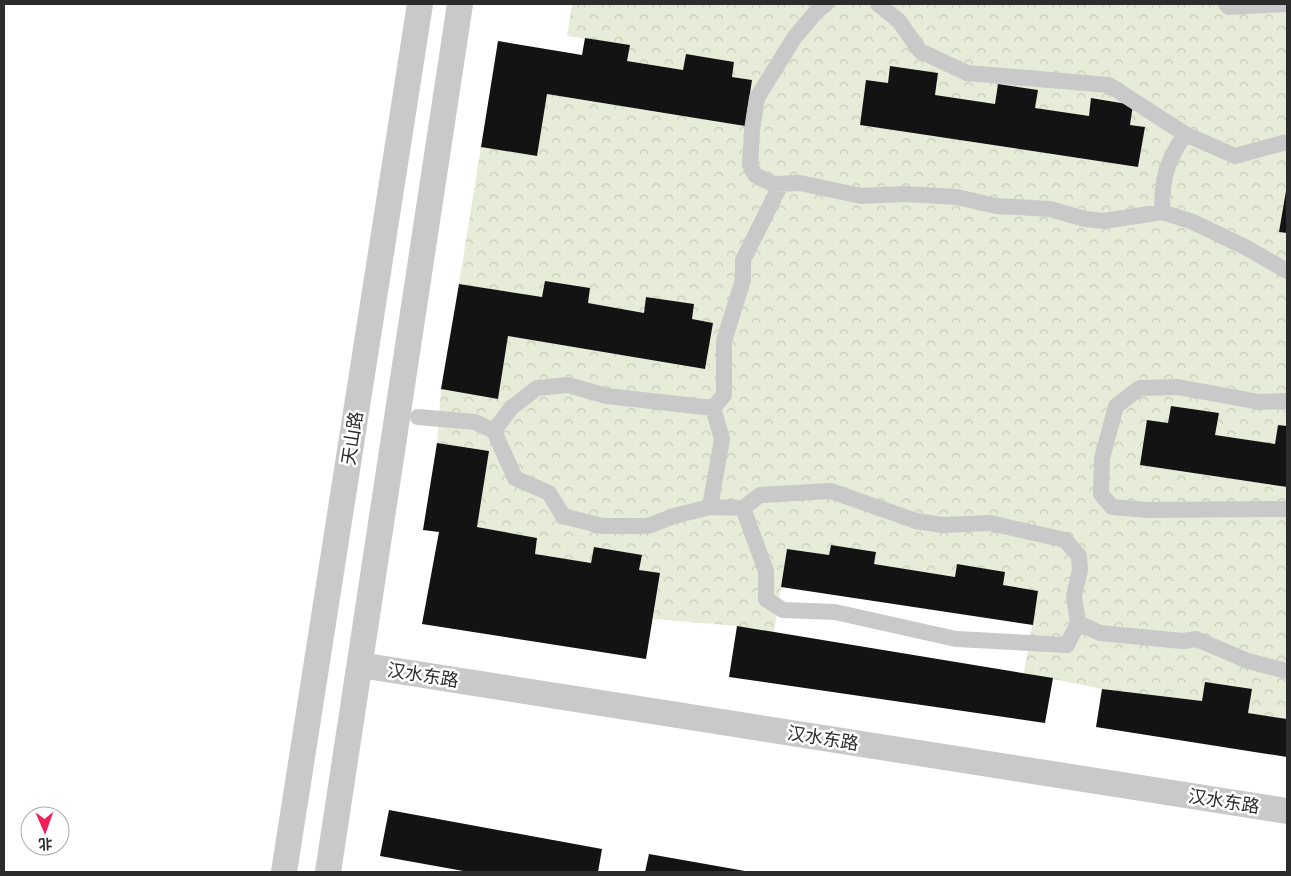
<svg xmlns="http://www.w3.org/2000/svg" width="1291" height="876" font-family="'IBM Plex Sans','Noto Sans SC',sans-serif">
<defs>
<pattern id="forest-crowns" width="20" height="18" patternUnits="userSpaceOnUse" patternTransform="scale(1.25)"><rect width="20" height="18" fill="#e7ecd8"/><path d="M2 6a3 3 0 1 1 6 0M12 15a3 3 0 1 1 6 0" fill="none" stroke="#c6cbba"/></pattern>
</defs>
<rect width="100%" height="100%" fill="#fff"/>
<!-- forest -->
<path fill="url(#forest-crowns)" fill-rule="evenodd" d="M572,4H1287V191L1279,232L1287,233V426L1278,425L1275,444L1215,435L1219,413L1171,406L1168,423L1140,465L1287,487V719L1248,713L1252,690L1202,701L1102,689L1024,673L1038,591L1003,585L1004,572L957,564L955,577L874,564L876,552L831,545L829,555L787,549L774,632L737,626L653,619L660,574L639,570L642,555L594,547L591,563L535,554L537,538L477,527L489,451L437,443L441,389L498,399L508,336L705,369L713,323L692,319L694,304L647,297L644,313L588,303L590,288L546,281L542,297L459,284L481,147L537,156L547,94L745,126L752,80L732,77L734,62L686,54L683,70L627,61L629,45L567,36ZM891,66L938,73L935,95L995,104L998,84L1037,90L1035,108L1089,116L1092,98L1133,105L1130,125L1144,127L1139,167L860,125L866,80L888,83Z"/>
<!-- building -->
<path fill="#131313" d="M585,38L630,45L627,61L683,70L686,54L734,62L732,77L752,80L745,126L547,94L537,156L481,147L498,41L582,55Z
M890,66L938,73L935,95L995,104L998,84L1038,90L1035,108L1089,116L1091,98L1133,105L1130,125L1145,127L1138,167L860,125L866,80L888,83Z
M1286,191H1287V233L1279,232Z
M545,281L590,288L588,303L644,313L646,297L694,304L692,319L713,323L705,369L508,336L498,399L441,389L459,284L542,297Z
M1171,406L1219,413L1215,435L1275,444L1278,425L1287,426V487L1140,465L1147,420L1168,423Z
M437,443L489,451L477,527L537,538L535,554L591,563L594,547L642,555L639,570L660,573L646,659L422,624L439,532L423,530Z
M831,545L876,552L874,564L955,577L957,564L1005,572L1003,585L1038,591L1033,625L781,587L787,549L829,555Z
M737,626L1053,678L1045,723L729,677Z
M1205,682L1252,689L1248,713L1287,719V757L1096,727L1102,689L1202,701Z
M389,810L602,849L598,872H469L380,856Z
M649,854L745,871V872H645Z"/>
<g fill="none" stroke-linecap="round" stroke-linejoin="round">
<!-- pedestrian -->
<path stroke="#c9c9c9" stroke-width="16" d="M826,4L816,12L794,38L757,98L752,130L750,165L755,175L773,184L800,183L861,196L905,194L957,197L996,206L1050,209L1085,219L1104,221L1162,212L1193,222L1245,247L1287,271
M878,4L899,21L920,51L967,73L1109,85L1185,134L1235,156L1287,142
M1226,4L1229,7L1287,4
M1162,212C1162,177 1166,163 1185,134
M1287,401L1259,402L1178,387L1140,388L1116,406L1102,458L1101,494L1112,507L1147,510L1287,509
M418,417L475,422L494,431L515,478L549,493L563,516L602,526H648L674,516L710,507L743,508
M494,431L511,408L537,388L568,385L607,396L713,408L724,395V341L743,280V260L781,184
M831,491L916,521L943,525L990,523L1065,540L1079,556L1080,570L1074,596L1078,623L1067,645L956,639L835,612L783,610L766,599V571L743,508L760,495Z
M710,507L722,439L713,408
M1078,623L1100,633L1183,641L1196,639L1248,661L1287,671"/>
<!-- tertiary -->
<path stroke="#c9c9c9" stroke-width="26" d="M360,665L1287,811
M284,872L420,4
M328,872L460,4"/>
</g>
<g text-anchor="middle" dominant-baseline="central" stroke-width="5" stroke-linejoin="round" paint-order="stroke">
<!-- street labels -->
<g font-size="18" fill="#2c2c2c" stroke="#fff">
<text transform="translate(352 438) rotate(-81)">天山路</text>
<text transform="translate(423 675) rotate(9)">汉水东路</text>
<text transform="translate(823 738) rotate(9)">汉水东路</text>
<text transform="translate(1224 801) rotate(9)">汉水东路</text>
</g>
</g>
<!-- border -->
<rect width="1291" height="876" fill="none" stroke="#2c2c2c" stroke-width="10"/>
<!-- north arrow -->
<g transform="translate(45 831) rotate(178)"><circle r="24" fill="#ffffff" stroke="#ababab"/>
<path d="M0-4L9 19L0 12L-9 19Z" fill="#f41d5a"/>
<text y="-8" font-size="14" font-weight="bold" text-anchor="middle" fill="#2c2c2c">北</text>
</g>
</svg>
